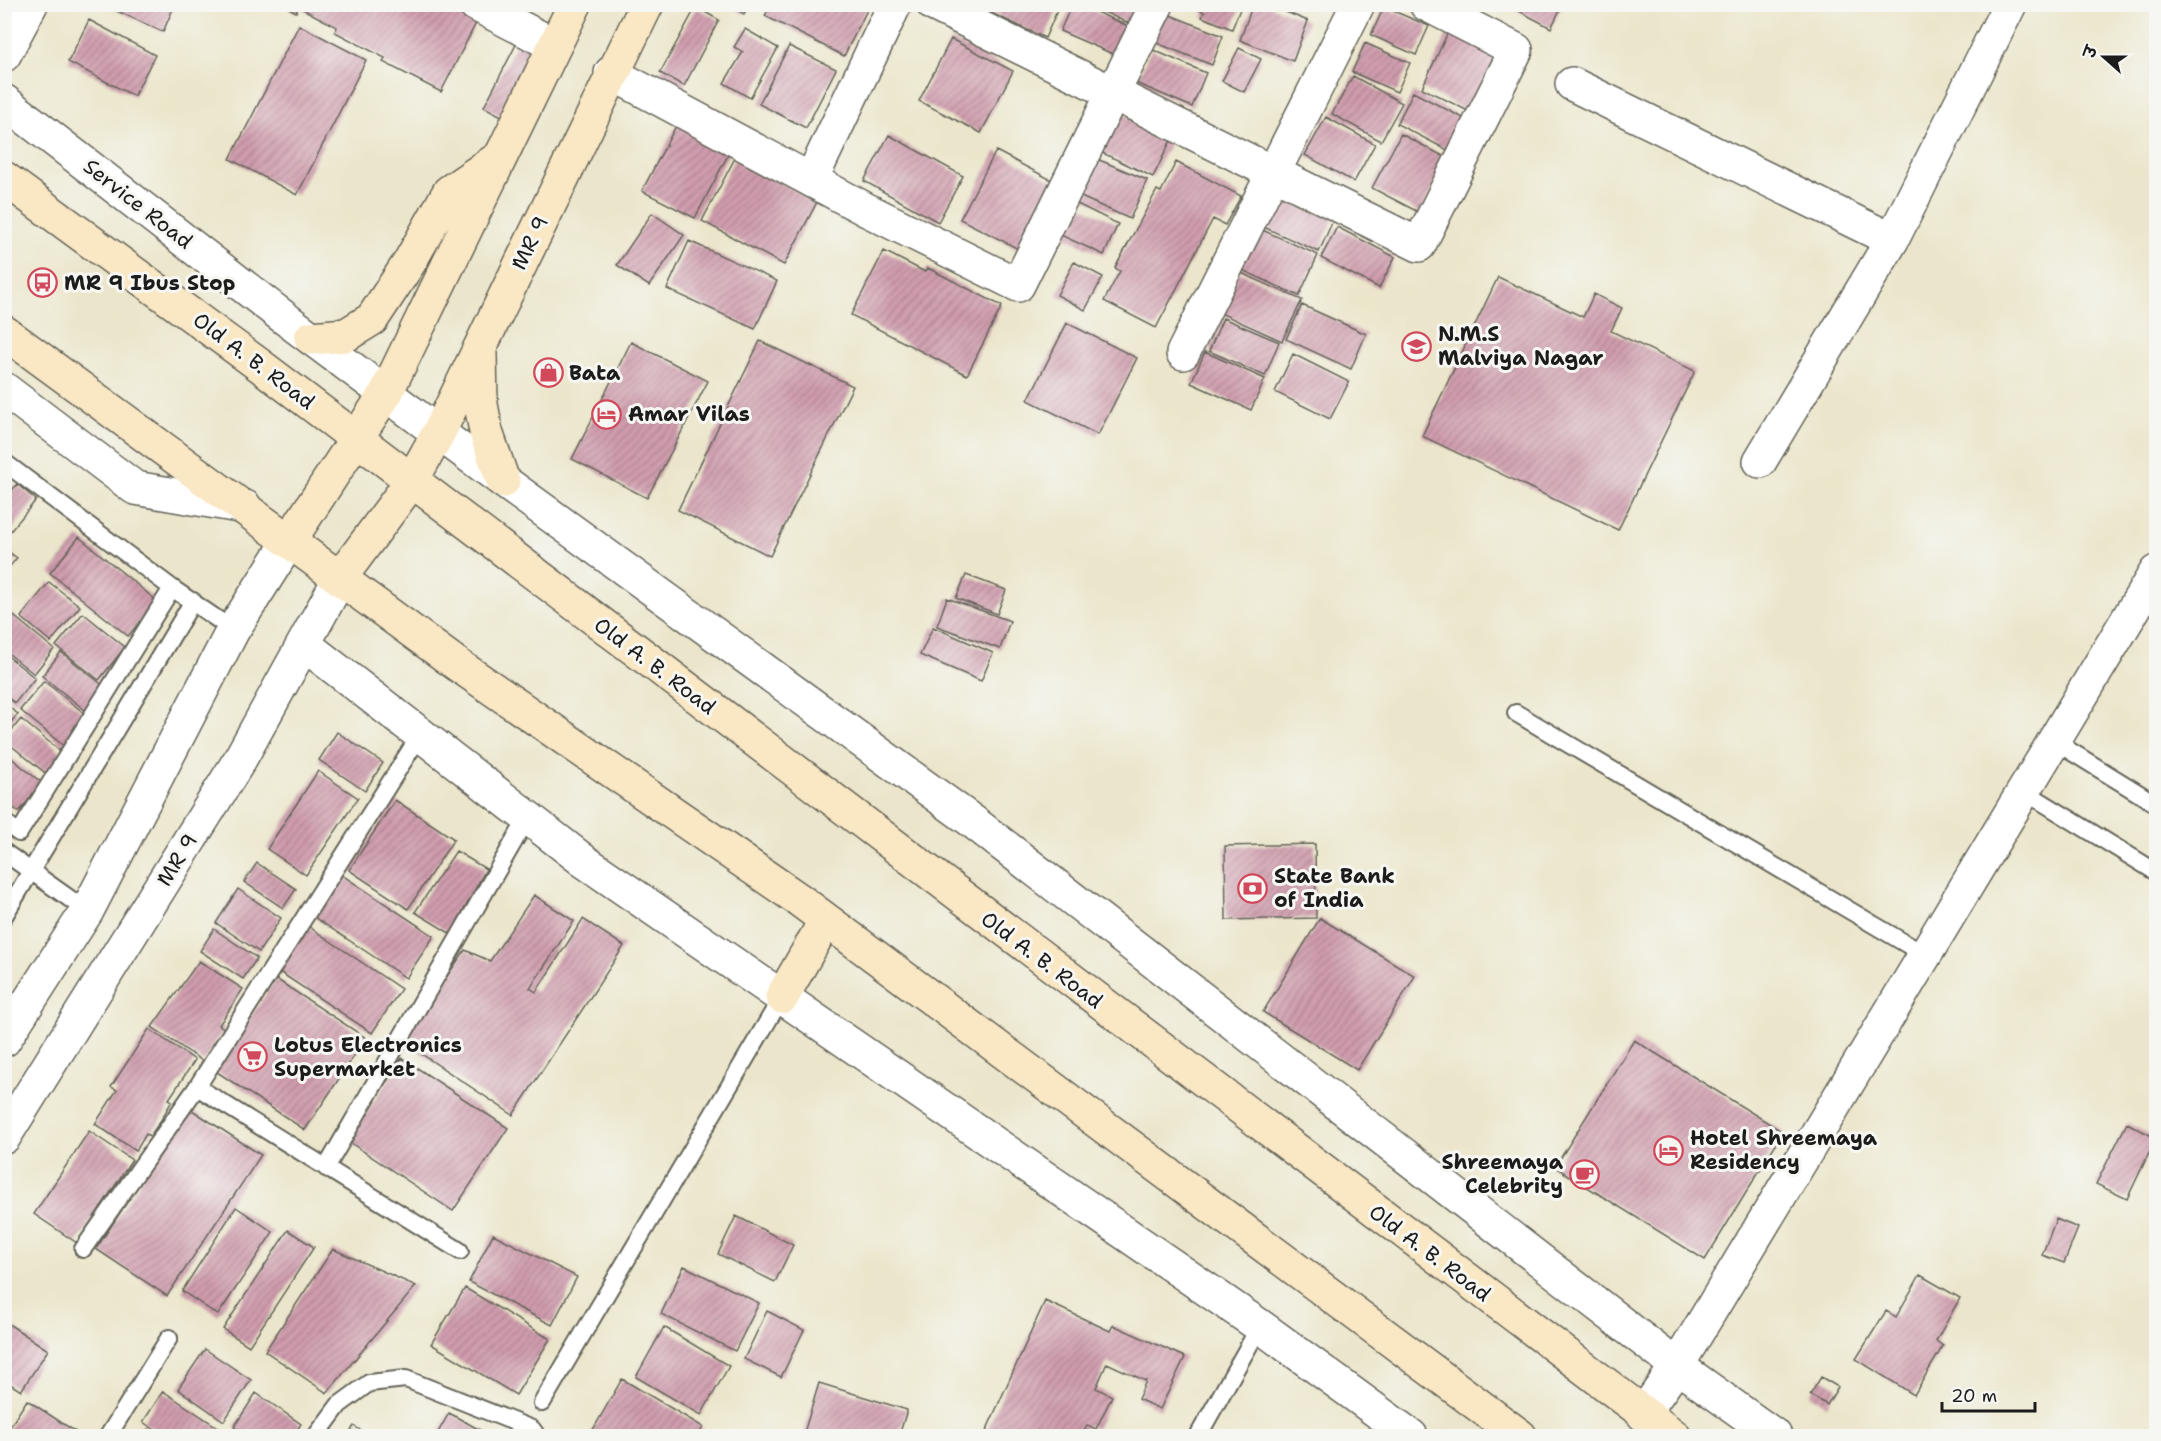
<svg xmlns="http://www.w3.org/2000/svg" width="2161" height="1441" font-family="'Shantell Sans','Playpen Sans Deva',sans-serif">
<defs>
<pattern id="building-hatch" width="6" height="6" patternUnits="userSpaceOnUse" patternTransform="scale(1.5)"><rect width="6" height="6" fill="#d09dae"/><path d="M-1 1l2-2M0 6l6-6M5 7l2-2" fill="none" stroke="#a87f8d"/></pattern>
</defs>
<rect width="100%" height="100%" fill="#f6f6f2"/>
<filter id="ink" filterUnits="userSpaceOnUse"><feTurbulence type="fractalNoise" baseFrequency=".0167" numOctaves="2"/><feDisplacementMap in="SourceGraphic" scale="12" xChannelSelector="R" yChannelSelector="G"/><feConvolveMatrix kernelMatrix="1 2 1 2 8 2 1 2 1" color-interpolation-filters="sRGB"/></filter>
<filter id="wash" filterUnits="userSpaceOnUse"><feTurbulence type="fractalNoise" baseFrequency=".008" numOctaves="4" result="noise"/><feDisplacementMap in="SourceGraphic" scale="24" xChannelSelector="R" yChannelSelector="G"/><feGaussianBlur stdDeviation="1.35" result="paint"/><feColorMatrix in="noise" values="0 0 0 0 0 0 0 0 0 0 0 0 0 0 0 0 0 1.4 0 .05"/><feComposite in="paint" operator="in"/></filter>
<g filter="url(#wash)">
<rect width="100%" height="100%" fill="#ebe6cb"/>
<g id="blocks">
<!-- building -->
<path fill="url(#building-hatch)" d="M102,4H175L163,32Z
M281,4H439L476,23L441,92L383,62L385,58L335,32L337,27L299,7L296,12Z
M727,4H749L744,14Z
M771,4H870L844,56L765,16Z
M972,4H1060L1045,38Z
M1072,4H1078L1135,29L1122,58L1060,31Z
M1087,4H1152L1141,29Z
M1186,4H1242L1232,29L1202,17L1204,12Z
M1253,4H1266L1308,21L1293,61L1240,40Z
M1506,4H1563L1551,28Z
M696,7L719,20L684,86L660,73Z
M1384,7L1429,26L1416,55L1371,35Z
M1160,11L1223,36L1212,65L1149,40Z
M89,20L155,55L134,96L68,62Z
M299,25L366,60L297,195L230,159Z
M745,29L778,48L750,98L724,83L743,52L734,47Z
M1449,30L1498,56L1470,112L1422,88Z
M523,31L551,45L511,121L484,107Z
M951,39L1013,71L981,133L919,101Z
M1365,43L1410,63L1397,92L1352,72Z
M789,46L836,69L806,128L759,104Z
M1239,48L1261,59L1244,92L1222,81Z
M1151,49L1206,73L1192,107L1136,83Z
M1353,76L1402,103L1381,141L1332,114Z
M1413,92L1471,122L1455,154L1397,124Z
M1109,107L1172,138L1153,177L1090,147Z
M1326,117L1375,144L1354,182L1305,155Z
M678,122L731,149L695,218L642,191Z
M1401,134L1449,159L1420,213L1372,188Z
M889,135L963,176L938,222L864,181Z
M996,151L1063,186L1028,254L960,219Z
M735,158L817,202L784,265L702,221Z
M1097,159L1147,180L1130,219L1081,197Z
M1176,162L1241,196L1225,225L1213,219L1156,328L1104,301L1120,271L1115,268L1157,190L1161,192Z
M1272,190L1334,218L1319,252L1257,224Z
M1067,199L1118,224L1104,255L1052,231Z
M652,213L684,235L649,286L617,265Z
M1337,227L1395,257L1379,288L1321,258Z
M1258,228L1318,255L1299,296L1240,269Z
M689,241L777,281L755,329L667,289Z
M884,251L925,272L928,268L1002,306L967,375L851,315Z
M1074,262L1103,277L1085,310L1057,295Z
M1239,272L1302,300L1282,341L1220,313Z
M1498,277L1583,317L1594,294L1622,308L1611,331L1695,371L1618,530L1422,436Z
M1302,305L1366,334L1351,369L1286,339Z
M1223,318L1279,342L1265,376L1209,351Z
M1067,323L1137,358L1098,435L1028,400Z
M760,341L853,386L770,556L678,510Z
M631,342L708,381L647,498L572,459Z
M1205,352L1265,379L1251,410L1191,383Z
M1293,354L1349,382L1330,419L1275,392Z
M17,484L36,500L4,539V500Z
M79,537L157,601L128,636L50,573Z
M4,549L17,558L4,573Z
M966,575L1006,590L997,614L956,598Z
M49,582L80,606L51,642L21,617Z
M947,598L1010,621L1000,649L937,626Z
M9,612L54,649L34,674L4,650V617Z
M83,613L125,647L99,680L56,646Z
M933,627L993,653L981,681L920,655Z
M61,652L105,687L86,711L42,676Z
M4,653L35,678L15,703L4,695Z
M44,681L89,717L65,747L20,710Z
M4,703L18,714L4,730Z
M21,719L65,755L48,775L4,740Z
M337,732L383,763L365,791L319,760Z
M4,752L42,783L19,812L4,801Z
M318,771L358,798L306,875L267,849Z
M395,800L454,839L408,909L349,870Z
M1315,844L1316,918L1226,920L1225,846Z
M456,851L486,869L451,934L415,912Z
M257,863L296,889L283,908L244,882Z
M336,871L434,936L406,978L308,913Z
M238,889L281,918L259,952L216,923Z
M534,895L574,921L530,988L536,992L583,919L624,946L513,1115L402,1041L465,950L490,961Z
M1320,918L1415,976L1357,1070L1263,1012Z
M305,924L401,989L372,1033L275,969Z
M214,929L257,958L243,979L200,951Z
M199,961L243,989L219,1025L225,1029L204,1062L152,1027Z
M276,979L366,1038L305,1130L214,1070Z
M149,1029L195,1060L169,1099L172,1101L161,1120L150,1136L146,1134L136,1151L95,1124L117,1090L111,1087Z
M1634,1040L1783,1132L1705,1260L1555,1167Z
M402,1058L508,1128L453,1211L348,1141Z
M189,1108L261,1155L167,1296L96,1249Z
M2127,1123L2156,1138L2127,1199L2096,1184Z
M89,1131L132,1160L77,1243L34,1214Z
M236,1207L273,1232L218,1315L182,1291Z
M736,1216L793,1245L775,1282L718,1254Z
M2056,1219L2078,1228L2064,1263L2042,1255Z
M288,1230L314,1247L249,1346L223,1329Z
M493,1234L577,1277L552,1325L469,1282Z
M333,1249L416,1286L327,1393L265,1351Z
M684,1266L759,1303L735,1351L661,1314Z
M1920,1275L1960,1298L1936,1341L1943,1346L1914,1395L1856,1359L1886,1311L1896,1317Z
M465,1288L550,1339L516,1395L431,1344Z
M1045,1301L1110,1331L1113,1325L1185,1357L1160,1409L1138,1399L1146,1381L1107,1363L1096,1388L1112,1396L1096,1429L1087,1425L1082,1436H984Z
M767,1311L804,1330L781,1377L744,1359Z
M4,1321L48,1350L21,1391L4,1380Z
M664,1327L729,1366L701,1415L636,1377Z
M205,1349L251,1380L224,1421L178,1389Z
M1821,1377L1838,1387L1827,1405L1810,1395Z
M622,1379L703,1427L698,1436L590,1435Z
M819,1383L907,1410L899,1436H803Z
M163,1391L220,1429L215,1436H164L143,1422Z
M256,1393L301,1424L293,1436H248L234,1427Z
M27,1400L82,1436H4Z
M449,1413L491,1436H436Z
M354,1426L369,1436H347Z
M148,1429L159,1436H143Z"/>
</g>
</g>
<g filter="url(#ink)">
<use href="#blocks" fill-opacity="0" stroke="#646359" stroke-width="1.5"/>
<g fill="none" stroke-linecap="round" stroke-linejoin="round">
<defs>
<path id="service" d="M4,462L172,588L233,630
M1516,713L1925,955
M2054,741L2156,804
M2024,791L2156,872
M4,822L19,833L172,588
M4,852L87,911
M4,916L193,601
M197,1087L460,1251
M326,1168L528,817
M83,1249L197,1087L420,735
M542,1403L782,997
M108,1436L169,1338
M316,1436L339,1405L369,1383L406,1379L532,1429L537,1436
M1198,1436L1260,1326"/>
<path id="minor" d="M475,4L554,45
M933,4L1419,245L1516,50L1426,4
M4,55L31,4
M611,73L867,210L1018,285L1157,4
M1572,84L1892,240
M811,180L895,4
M1183,353L1358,4
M1760,461L1892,240L2010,4
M305,645L584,861L1260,1326L1411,1436
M1643,1414L1677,1366L2156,572"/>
<path id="tertiary" d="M4,101L295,326L506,483L972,821L1677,1366L1775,1436
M4,389L135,488L245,507
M4,1040L87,911L233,630L290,540
M4,1137L239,761L340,578"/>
<path id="secondary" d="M4,178L262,367L1674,1436
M4,332L458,665L798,899L1520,1436
M311,338L346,335L372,319L409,263L449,192L499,158
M480,353L481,404L486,432L503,481
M290,540L386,393L575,4
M340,578L411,482L439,432L647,4
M782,997L826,920"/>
</defs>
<!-- service casing -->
<use href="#service" stroke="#646359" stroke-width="20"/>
<!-- minor casing -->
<use href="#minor" stroke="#646359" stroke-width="36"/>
<!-- tertiary casing -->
<use href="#tertiary" stroke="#646359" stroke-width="36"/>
<!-- secondary casing -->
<use href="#secondary" stroke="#646359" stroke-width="36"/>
<!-- service -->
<use href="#service" stroke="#fff" stroke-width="16"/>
<!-- minor -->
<use href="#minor" stroke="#fff" stroke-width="33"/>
<!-- tertiary -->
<use href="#tertiary" stroke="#fff" stroke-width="33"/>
<!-- secondary -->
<use href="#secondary" stroke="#fae7c3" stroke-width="33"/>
</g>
</g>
<!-- icons -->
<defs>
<symbol id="bus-ring" viewBox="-11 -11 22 22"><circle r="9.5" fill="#f6f6f2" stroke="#d1495b" stroke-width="1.5"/><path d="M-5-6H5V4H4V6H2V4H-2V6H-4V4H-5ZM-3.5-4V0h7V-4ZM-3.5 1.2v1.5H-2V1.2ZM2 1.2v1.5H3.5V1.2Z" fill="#d1495b"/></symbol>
<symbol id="school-ring" viewBox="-11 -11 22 22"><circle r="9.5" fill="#f6f6f2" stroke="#d1495b" stroke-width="1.5"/><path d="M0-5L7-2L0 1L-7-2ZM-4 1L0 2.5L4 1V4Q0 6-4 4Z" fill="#d1495b"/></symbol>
<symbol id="shop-ring" viewBox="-11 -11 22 22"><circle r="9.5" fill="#f6f6f2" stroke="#d1495b" stroke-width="1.5"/><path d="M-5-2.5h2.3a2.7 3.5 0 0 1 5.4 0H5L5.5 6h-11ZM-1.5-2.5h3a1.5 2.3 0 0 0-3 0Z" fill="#d1495b"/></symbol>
<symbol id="hotel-ring" viewBox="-11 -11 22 22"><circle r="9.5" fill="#f6f6f2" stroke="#d1495b" stroke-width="1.5"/><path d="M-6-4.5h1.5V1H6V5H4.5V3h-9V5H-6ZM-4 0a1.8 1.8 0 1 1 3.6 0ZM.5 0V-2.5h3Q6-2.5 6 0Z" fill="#d1495b"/></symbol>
<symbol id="bank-ring" viewBox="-11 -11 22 22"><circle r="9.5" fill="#f6f6f2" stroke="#d1495b" stroke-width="1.5"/><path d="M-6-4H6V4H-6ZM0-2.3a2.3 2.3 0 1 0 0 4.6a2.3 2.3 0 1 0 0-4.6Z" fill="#d1495b"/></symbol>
<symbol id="supermarket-ring" viewBox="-11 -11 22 22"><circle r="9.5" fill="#f6f6f2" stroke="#d1495b" stroke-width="1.5"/><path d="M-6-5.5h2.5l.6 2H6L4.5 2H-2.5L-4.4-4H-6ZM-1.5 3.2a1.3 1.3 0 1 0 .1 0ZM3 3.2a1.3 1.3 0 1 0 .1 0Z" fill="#d1495b"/></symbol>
<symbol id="cafe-ring" viewBox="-11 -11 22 22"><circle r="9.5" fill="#f6f6f2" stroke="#d1495b" stroke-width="1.5"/><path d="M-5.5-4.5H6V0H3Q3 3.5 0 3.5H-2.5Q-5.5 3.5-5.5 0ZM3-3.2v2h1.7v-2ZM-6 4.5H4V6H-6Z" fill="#d1495b"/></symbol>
</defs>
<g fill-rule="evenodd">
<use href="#bus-ring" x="26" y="266" width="33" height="33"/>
<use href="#school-ring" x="1400" y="330" width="33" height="33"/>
<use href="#shop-ring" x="532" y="356" width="33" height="33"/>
<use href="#hotel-ring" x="590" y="398" width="33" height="33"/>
<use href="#bank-ring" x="1236" y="872" width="33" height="33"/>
<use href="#supermarket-ring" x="236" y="1040" width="33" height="33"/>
<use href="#hotel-ring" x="1652" y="1134" width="33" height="33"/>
<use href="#cafe-ring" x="1568" y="1158" width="33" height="33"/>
</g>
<g text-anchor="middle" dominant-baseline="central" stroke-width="6" stroke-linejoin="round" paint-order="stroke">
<!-- street labels -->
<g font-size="21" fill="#1c1c1c" stroke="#f6f6f2">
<text transform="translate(138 204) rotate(38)">Service Road</text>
<text transform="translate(530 243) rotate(-64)">MR 9</text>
<text transform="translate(254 361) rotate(37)">Old A. B. Road</text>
<text transform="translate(655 666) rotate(37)">Old A. B. Road</text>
<text transform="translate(177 860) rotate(-58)">MR 9</text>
<text transform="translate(1042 960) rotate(37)">Old A. B. Road</text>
<text transform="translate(1430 1253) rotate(37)">Old A. B. Road</text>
</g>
<!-- poi labels -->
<g font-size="21" font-weight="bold" fill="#1c1c1c" stroke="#f6f6f2" text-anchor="start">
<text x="64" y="283">MR 9 Ibus Stop</text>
<text x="1438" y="334">N.M.S<tspan x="1438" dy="24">Malviya Nagar</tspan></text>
<text x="569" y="373">Bata</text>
<text x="628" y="414">Amar Vilas</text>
<text x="1274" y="876">State Bank<tspan x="1274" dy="24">of India</tspan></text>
<text x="274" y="1045">Lotus Electronics<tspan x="274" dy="24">Supermarket</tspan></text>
<text x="1690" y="1138">Hotel Shreemaya<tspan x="1690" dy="24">Residency</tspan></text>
<text x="1563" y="1162" text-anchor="end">Shreemaya<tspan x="1563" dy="24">Celebrity</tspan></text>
</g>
</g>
<!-- margin -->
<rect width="2161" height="1441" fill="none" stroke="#f6f6f2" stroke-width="24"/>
<!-- north arrow -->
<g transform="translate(2104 57) rotate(291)" stroke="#f6f6f2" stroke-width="4.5" paint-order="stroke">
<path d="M0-4.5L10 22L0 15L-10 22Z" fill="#1c1c1c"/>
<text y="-9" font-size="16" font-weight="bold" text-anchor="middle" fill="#1c1c1c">उ</text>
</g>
<!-- scale -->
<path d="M1942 1402v9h93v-9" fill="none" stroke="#1c1c1c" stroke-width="3"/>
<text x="1951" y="1402" font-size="18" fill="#1c1c1c" stroke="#f6f6f2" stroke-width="4.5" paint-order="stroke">20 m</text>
</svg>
